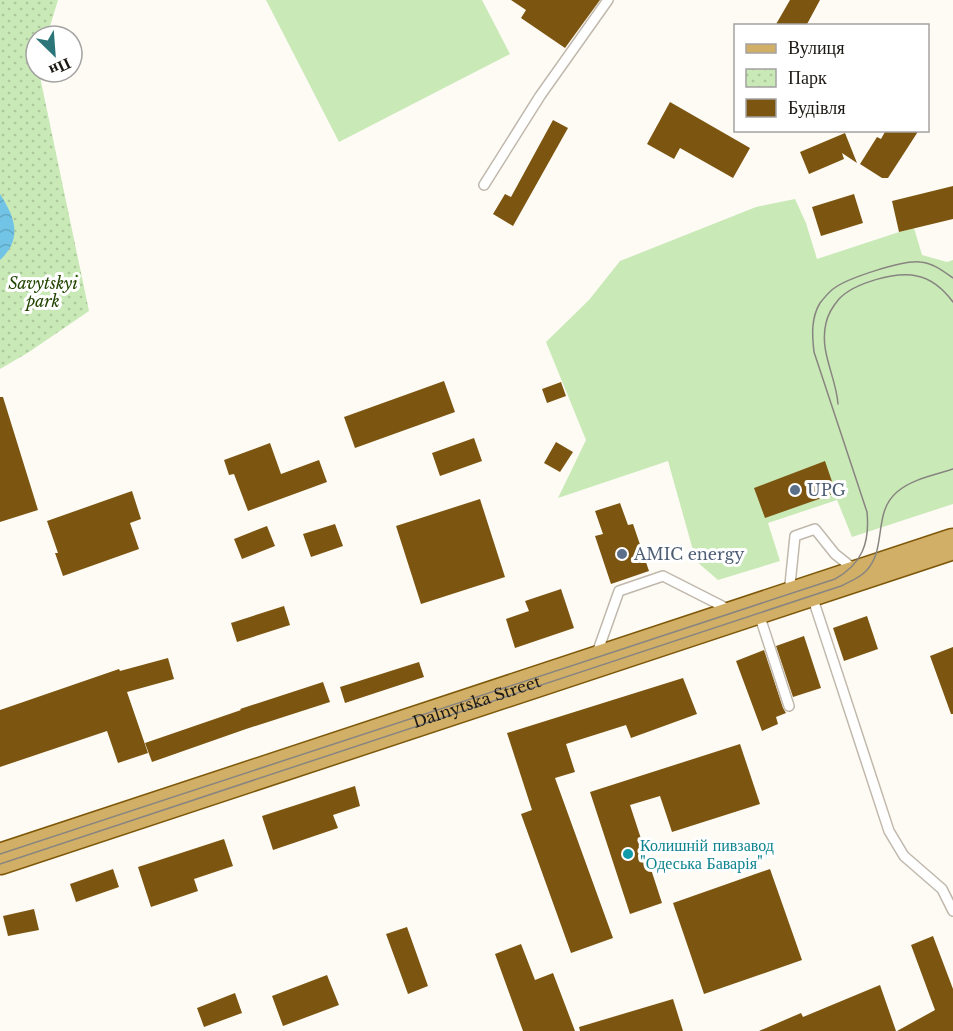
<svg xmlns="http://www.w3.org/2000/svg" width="953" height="1031" font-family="'Libre Baskerville',serif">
<defs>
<pattern id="park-dots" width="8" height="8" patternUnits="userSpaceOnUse" patternTransform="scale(1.5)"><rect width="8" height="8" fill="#c9e9b7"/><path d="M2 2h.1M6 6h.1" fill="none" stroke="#acc79c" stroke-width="1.8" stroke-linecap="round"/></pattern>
<pattern id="water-waves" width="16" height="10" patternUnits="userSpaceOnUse" patternTransform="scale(1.5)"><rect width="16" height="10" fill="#71c4e6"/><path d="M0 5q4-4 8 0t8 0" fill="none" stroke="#61a8c4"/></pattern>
</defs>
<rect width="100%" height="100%" fill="#fefbf5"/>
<!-- grass -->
<path fill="#c9e9b7" d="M266,0H482L510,54L339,142Z
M795,199L806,223L817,259L899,232L914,228L922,255L947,262L953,260V504L852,537L837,500L768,523L780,561L718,580L696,561L668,461L558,498L586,440L546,342L589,300L620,261L756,207Z"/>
<!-- park -->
<path fill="url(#park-dots)" d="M0,0H58L47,36H36V72H39L89,311L29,352L0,369Z"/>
<!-- water -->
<path fill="url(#water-waves)" d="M0,194C15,217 23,239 0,260Z"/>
<!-- building -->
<path fill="#7c5610" d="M511,0H600L565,48L521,18L526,10Z
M790,0H820L806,26H775Z
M670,102L750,148L733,178L680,148L674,159L647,144Z
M553,120L568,128L513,226L493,214L505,194L511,197Z
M886,130H919L888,178H882L860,164L877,137L881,139Z
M845,133L857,163L842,153L844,159L809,174L800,152Z
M953,186V219L899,232L892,201Z
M854,194L863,223L821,236L812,207Z
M444,381L455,412L355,448L344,417Z
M561,382L566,396L547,403L542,389Z
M0,397H3L38,510L0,522Z
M474,438L482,461L440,476L432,453Z
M556,442L573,452L560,472L544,463Z
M270,443L281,474L319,460L327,482L248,511L234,474L229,475L224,460Z
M825,461L836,493L765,518L754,488Z
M132,491L141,519L130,523L139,549L63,576L55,553H58L47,521Z
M480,499L505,577L421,604L396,526Z
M620,503L628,525L633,524L649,571L611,584L595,536L603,534L595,511Z
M335,524L343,546L311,557L303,534Z
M267,526L275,546L242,559L234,539Z
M561,589L574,628L515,648L506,619L529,611L525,601Z
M284,606L290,625L237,642L231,623Z
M867,616L878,649L844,661L833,628Z
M804,636L821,688L793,697L776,646Z
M953,647V714H951L930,656Z
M764,650L783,708L786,713L776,717L778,724L762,731L736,661Z
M168,658L174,679L127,692L148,753L118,763L107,731L0,767V710L119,669L120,671Z
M419,662L424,677L345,703L340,687Z
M683,678L697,714L631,738L626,725L566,744L575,772L555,778L613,938L571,953L521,814L532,810L507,733Z
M323,682L330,702L246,729L152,762L145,743L241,710L240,709Z
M740,744L760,804L672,832L660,796L630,805L662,903L630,914L590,792Z
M355,786L360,806L333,815L338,828L273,850L262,816Z
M224,839L233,866L194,879L198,891L151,907L138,867Z
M113,869L119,887L76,902L70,884Z
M770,869L802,960L704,994L673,903Z
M34,909L39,930L8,936L3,916Z
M407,927L428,986L408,994L386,934Z
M933,936L953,989V1031H897L935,1010L911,945Z
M521,944L535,980L553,973L575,1031H523L495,954Z
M327,975L339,1005L283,1026L272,996Z
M880,985L896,1031H759L801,1013L803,1017Z
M235,993L242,1013L204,1027L197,1008Z
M673,999L683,1031H580L579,1027Z"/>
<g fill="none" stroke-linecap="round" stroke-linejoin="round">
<defs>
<path id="service" d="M484,185L540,96L608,0
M789,594L795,536L815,529L835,554L855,570
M812,596L889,831L904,856L942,889L953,911
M758,611L789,706
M596,656L619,591L663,576L730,610"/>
<g id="primary">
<path id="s1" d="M0,859L953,544"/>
</g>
</defs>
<!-- service casing -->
<use href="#service" stroke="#c1b8ac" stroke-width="12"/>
<!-- primary casing -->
<use href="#primary" stroke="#7e5809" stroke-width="33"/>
<!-- service -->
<use href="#service" stroke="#fff" stroke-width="9"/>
<!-- primary -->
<use href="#primary" stroke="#d1af67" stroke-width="30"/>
<!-- tram -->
<path stroke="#888580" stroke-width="1.5" d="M838,404C836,376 819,352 826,323C828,314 833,306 839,299C854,283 896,271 917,276C932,279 944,290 953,302
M0,854L835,579C862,564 870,543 867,512L814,352C812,335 811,318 820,303C824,298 828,293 833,289C847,278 903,260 920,262C933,263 943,271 953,278
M0,864L841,586C849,582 859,578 865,572C888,550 872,513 897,492C912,479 935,475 953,469"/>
</g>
<!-- markers -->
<g fill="#5c6f8a" stroke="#fff" stroke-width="2">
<circle cx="795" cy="490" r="6"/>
<circle cx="622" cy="554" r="6"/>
</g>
<circle fill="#0f9aa8" stroke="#fff" stroke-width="2" cx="628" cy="854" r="6"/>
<g text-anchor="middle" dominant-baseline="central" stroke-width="6" stroke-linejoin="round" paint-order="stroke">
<!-- park labels -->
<g font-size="16" font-style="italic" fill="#224501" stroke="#fff">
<text x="43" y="283">Savytskyi<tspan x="43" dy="18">park</tspan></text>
</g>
<!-- service labels -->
<g font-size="16" fill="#4e5e75" stroke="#fff" text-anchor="start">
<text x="807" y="490">UPG</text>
<text x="634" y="554">AMIC energy</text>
</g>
<!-- street labels -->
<g font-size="16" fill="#1c1915" stroke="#fff">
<text stroke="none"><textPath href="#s1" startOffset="502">Dalnytska Street</textPath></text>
</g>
<!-- culture labels -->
<g font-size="16" fill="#0d838f" stroke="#fff" text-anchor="start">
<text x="640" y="845">Колишній пивзавод<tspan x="640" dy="18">"Одеська Баварія"</tspan></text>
</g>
</g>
<!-- legend -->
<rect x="734" y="24" width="195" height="108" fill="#ffffff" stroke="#a4a3a1" stroke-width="1.5"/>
<rect x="746" y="44" width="30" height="9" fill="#d1af67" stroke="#a4a3a1" stroke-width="1.5"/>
<text x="788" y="54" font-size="18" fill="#1c1915">Вулиця</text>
<rect x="746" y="69" width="30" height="18" fill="url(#park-dots)" stroke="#a4a3a1" stroke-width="1.5"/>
<text x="788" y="84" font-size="18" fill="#1c1915">Парк</text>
<rect x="746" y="99" width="30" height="18" fill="#7c5610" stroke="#a4a3a1" stroke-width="1.5"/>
<text x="788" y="114" font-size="18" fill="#1c1915">Будівля</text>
<!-- north arrow -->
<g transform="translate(54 54) rotate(155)"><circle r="28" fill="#ffffff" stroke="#a4a3a1" stroke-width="1.5"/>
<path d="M0-4.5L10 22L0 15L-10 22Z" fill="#2c7679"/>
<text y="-9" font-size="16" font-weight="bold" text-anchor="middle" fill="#1c1915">Пн</text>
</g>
</svg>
